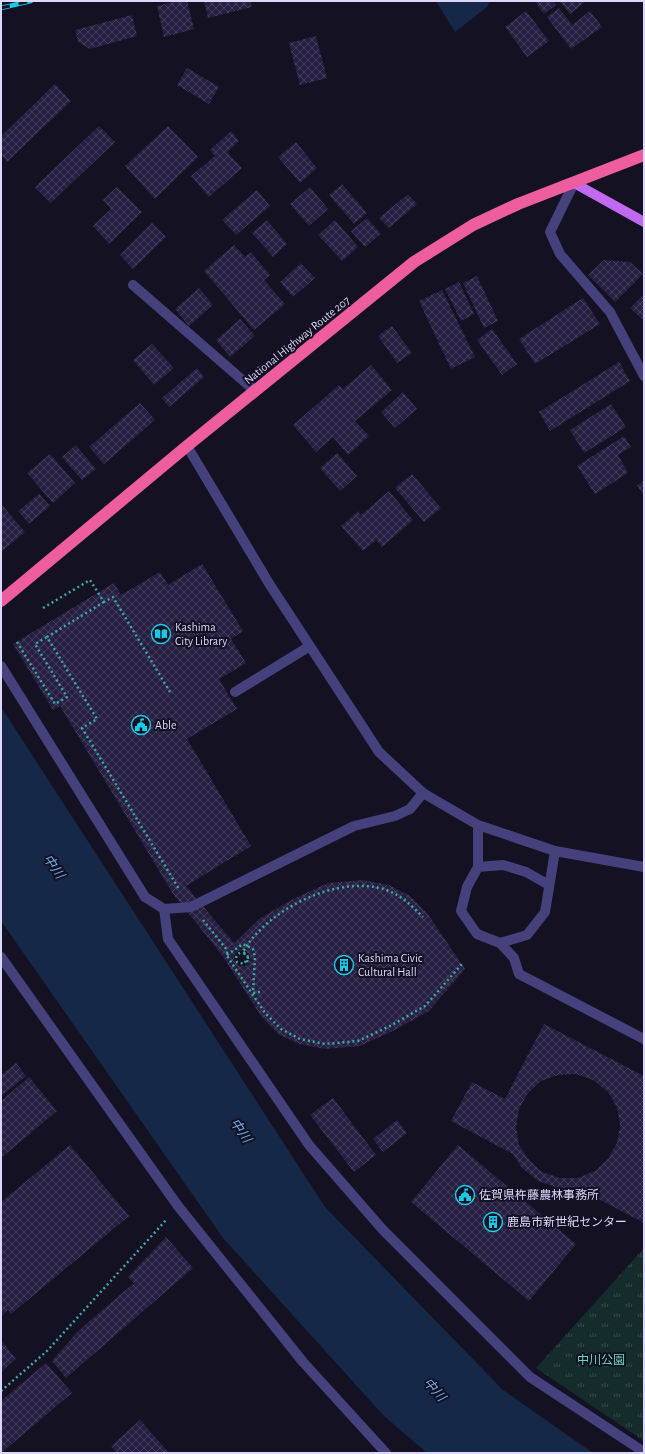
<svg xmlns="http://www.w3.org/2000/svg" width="645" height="1454" font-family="'Alegreya Sans','Noto Sans JP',sans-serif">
<defs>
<pattern id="park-tufts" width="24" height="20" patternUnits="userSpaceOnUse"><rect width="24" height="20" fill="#142c2c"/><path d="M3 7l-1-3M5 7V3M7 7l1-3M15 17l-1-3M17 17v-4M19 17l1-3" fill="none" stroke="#364a4c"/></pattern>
<pattern id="building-cross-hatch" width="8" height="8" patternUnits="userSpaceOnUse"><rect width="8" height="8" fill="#271f42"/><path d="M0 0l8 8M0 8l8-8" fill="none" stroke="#463f5e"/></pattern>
</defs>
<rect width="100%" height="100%" fill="#141123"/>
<!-- park -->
<path fill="url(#park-tufts)" d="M644,1248V1441L536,1368Z"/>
<!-- water -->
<path fill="#152848" d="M436,1H490L487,7L455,32Z
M1,707L325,1207L503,1390L593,1453H427L384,1416L223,1238L1,921Z"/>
<!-- building -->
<path fill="url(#building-cross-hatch)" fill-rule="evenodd" d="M177,1H187L194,29L164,37L157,6Z
M204,1H250L252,7L208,18Z
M535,1H553L556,5L544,14Z
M559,1H586L570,14Z
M559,8L572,25L590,11L602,27L571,49L547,17Z
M526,11L549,41L527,57L505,27Z
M132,15L137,36L90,49L78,42L75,30Z
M316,36L327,78L300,85L289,43Z
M187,68L219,87L209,104L177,85Z
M55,84L71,101L7,162L1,155V136Z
M99,126L115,142L51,203L35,187Z
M168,126L198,157L155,199L125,166Z
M231,131L239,141L227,152L242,168L209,197L191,176L215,156L210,150Z
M296,142L317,168L300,183L278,157Z
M342,184L367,213L354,224L329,195Z
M117,187L142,212L109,244L93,226L111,209L103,200Z
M310,187L328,209L309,226L290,204Z
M257,190L270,206L236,235L222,220Z
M408,194L417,204L389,228L379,218Z
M367,218L381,234L365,247L351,231Z
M267,220L287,244L273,257L252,233Z
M335,220L358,247L342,261L318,235Z
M152,223L166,237L133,269L120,255Z
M234,245L245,257L251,252L270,275L264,280L285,304L254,330L204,271Z
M604,260L630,262L643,274L615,302L588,275Z
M301,263L315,278L293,297L280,282Z
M477,276L498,321L484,328L463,283Z
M459,282L474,314L461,321L445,289Z
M199,288L213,305L189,326L175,309Z
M442,290L475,357L451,369L419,301Z
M644,294V321L630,308Z
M583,298L600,324L535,364L519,339Z
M240,319L255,336L230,357L216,340Z
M392,326L412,353L397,363L378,336Z
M492,329L517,364L502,375L477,340Z
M152,344L174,368L154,385L133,360Z
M619,362L630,381L550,431L539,412Z
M371,365L392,390L355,421L369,436L348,455L333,437L316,452L293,425L339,385L343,389Z
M197,368L204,377L169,407L162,398Z
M403,392L417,409L395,428L381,412Z
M140,403L155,420L104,464L89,447Z
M611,404L626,427L584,453L570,430Z
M624,436L631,447L618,455L628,473L595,494L577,466Z
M76,445L96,469L82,480L62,457Z
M337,453L357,476L340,491L320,468Z
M50,454L75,483L53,503L27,473Z
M412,474L441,508L424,522L395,488Z
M644,481V496L637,485Z
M389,491L413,520L382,547L376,540L363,551L341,526L358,511L361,515Z
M39,494L50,506L29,524L18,511Z
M1,504L25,532L1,552Z
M202,564L243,631L231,639L246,663L219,679L237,709L187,739L251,846L186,886L234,943L259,919L293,899L328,883L363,880L389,885L410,896L427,913L465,969L429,1011L395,1030L360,1046L325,1049L299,1044L278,1034L261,1016L222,955L173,894L60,706L53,710L13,644L114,583L121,595L160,572L168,585ZM244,950L248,953L250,958L249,962L245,966H240L236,963L234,959L235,954L239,951Z
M544,1024L644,1076V1223L576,1187L558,1188L538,1181L521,1167L513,1154L451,1121L472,1082L505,1099ZM576,1074L593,1080L608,1092L617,1107L620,1125L617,1143L608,1159L595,1171L578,1178H560L542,1172L529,1160L519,1145L516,1127L519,1109L528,1093L541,1081L558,1075Z
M16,1063L26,1076L1,1096V1075Z
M29,1077L57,1111L1,1158V1101Z
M333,1098L376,1155L354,1172L310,1115Z
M397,1120L407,1133L383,1152L373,1139Z
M70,1145L129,1216L11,1314L8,1310L1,1316V1202Z
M458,1145L576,1244L529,1301L411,1202Z
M166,1237L193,1268L66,1378L52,1361L78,1331L134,1283L128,1277Z
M1,1340L16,1359L1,1372Z
M46,1363L72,1393L1,1453V1401Z
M140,1420L169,1453H117L111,1446Z"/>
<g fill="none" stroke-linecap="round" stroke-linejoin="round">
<!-- path -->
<path stroke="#3baaa7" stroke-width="2.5" stroke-dasharray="2 3" stroke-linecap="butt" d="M104,602L47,637L97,719L82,728L179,889
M43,608L90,580L104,602L113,597L170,692
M17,642L55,704L67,697L35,644L47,637
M203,920L227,950V956L265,1013L281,1029L300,1039L325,1044L358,1041L392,1025L425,1006L462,964
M227,955L243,944L253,949L255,957L253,993L260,992
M247,962C249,957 248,955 243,952C239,953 237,954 236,958L237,962L244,964L248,958L243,952C267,909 341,872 389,891C403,897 412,906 423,917
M1,1391L47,1351L167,1219"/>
<!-- minor -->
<path stroke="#45417d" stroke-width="10" d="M574,183L550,232L560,254L610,312L644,376
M133,285L255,391
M187,446L270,585L379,752L423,793L478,825L555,851L644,867
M1,666L145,897L164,909L191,907L354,826L395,816L410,809L423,793
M235,692L310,646
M478,825V867L467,887L461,911L477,934L500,943L527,935L545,912L555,851
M478,867L503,865L526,872L549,885
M164,909L168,939L309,1145L383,1230L530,1377L644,1452
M500,943L514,958L519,974L644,1039
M1,957L178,1206L303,1362L386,1453"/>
<!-- major -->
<path stroke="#c169f0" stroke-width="10" d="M574,183L644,222"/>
<!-- highway -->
<path stroke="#ee5e9f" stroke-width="12" d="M1,601L187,446L414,262L473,225L518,204L644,155"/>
<defs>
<path id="rail" d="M1,8L31,1"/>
</defs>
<!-- rail casing -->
<use href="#rail" stroke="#18cbe6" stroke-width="4.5"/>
<!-- rail -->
<use href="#rail" stroke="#141123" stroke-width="3" stroke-dasharray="9" stroke-linecap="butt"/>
</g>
<!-- icons -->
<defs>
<symbol id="library-ring" viewBox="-11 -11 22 22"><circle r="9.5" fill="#141123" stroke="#18cbe6" stroke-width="1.5"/><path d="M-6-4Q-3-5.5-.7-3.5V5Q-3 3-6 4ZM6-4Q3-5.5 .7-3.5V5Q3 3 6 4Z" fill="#18cbe6"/></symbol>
<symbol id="civic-ring" viewBox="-11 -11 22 22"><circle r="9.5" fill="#141123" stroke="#18cbe6" stroke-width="1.5"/><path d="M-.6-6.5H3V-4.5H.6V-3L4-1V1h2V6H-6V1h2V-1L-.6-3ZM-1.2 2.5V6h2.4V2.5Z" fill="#18cbe6"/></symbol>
<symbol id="building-ring" viewBox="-11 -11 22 22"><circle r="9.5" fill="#141123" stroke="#18cbe6" stroke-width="1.5"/><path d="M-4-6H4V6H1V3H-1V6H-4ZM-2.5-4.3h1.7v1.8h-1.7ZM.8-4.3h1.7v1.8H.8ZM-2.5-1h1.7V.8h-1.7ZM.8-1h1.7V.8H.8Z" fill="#18cbe6"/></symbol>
</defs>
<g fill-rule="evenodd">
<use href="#library-ring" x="150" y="623" width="22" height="22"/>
<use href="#civic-ring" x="130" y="714" width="22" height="22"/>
<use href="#building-ring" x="333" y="954" width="22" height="22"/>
<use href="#civic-ring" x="454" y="1184" width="22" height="22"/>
<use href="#building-ring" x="482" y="1211" width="22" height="22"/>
</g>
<g text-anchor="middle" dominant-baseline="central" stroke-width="4" stroke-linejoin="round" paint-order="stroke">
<!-- street labels -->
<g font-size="12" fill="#dcd7fb" stroke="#141123">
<text transform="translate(297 340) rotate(-39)">National Highway Route 207</text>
</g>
<!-- poi labels -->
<g font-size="12" fill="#dcd7fb" stroke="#141123" text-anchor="start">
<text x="175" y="627">Kashima<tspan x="175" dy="14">City Library</tspan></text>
<text x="155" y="725">Able</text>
<text x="358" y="958">Kashima Civic<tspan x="358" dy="14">Cultural Hall</tspan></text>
<text x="479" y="1195">佐賀県杵藤農林事務所</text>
<text x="507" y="1222">鹿島市新世紀センター</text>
</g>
<!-- park labels -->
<g font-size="12" fill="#6ad4bc" stroke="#141123">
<text x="601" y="1360">中川公園</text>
</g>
<!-- water labels -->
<g font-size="13" font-style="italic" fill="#6fb1f0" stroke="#141123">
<text transform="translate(53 867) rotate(55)">中川</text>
<text transform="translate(240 1131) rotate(55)">中川</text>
<text transform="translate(434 1390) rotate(49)">中川</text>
</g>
</g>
<!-- border -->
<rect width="645" height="1454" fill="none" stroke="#dcd7fb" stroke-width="4"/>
</svg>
